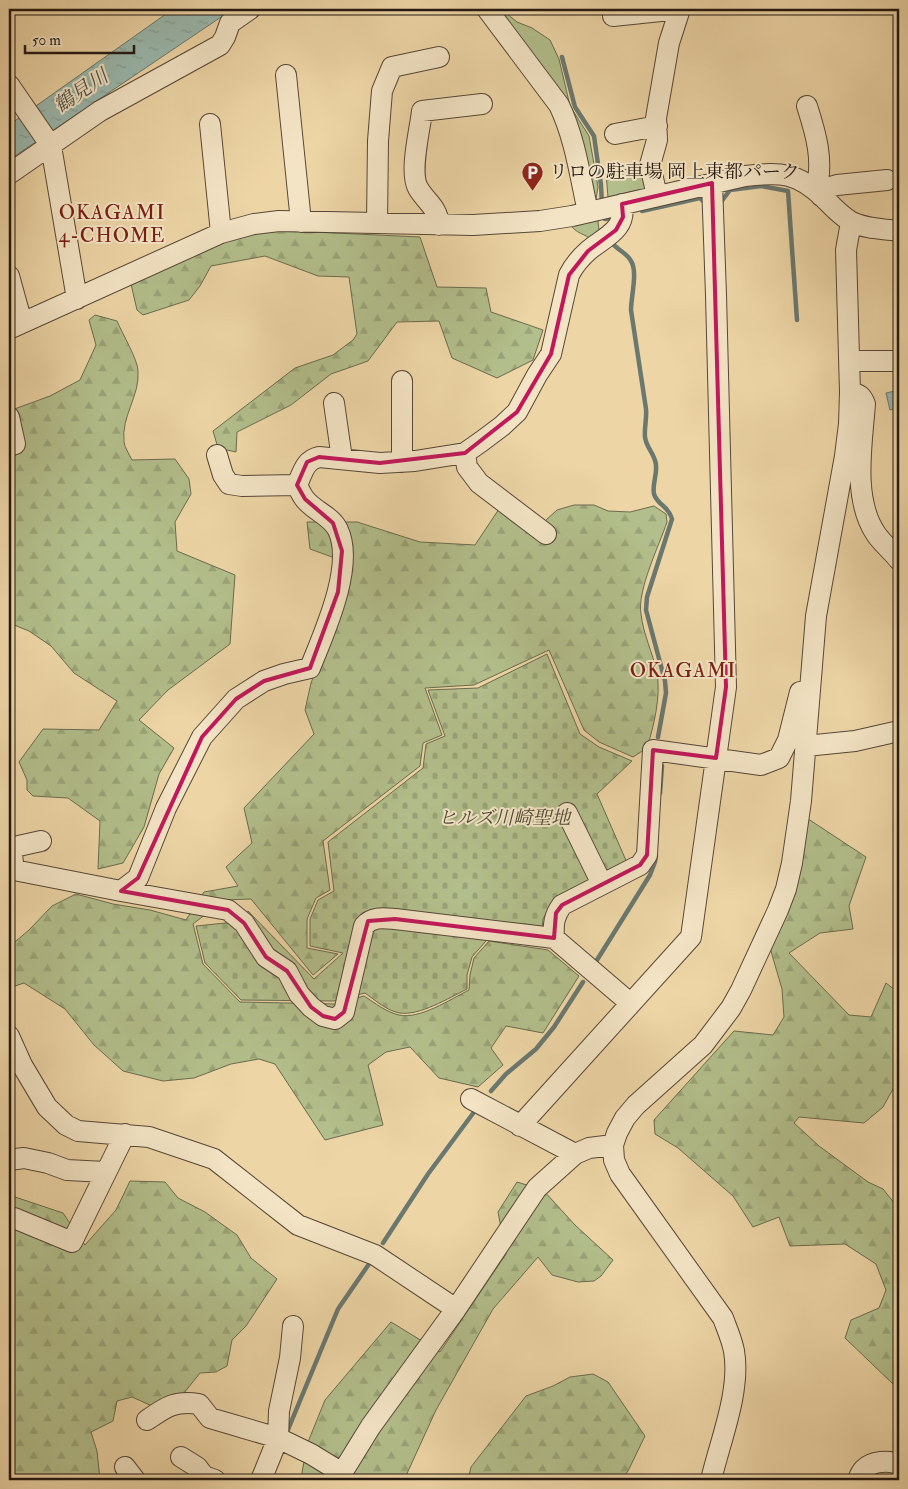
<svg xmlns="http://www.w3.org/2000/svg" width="908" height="1489" font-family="'IM FELL Double Pica','Noto Serif JP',serif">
<defs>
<pattern id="forest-firs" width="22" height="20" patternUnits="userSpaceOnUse" patternTransform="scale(1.25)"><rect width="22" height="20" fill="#b2be8b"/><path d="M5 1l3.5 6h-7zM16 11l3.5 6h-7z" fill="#99a377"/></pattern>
<pattern id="cemetery-stones" width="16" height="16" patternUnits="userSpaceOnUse" patternTransform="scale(1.25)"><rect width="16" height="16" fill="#b2be8b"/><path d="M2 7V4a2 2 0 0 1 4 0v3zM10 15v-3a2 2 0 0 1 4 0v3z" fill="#99a377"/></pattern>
<pattern id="water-ripples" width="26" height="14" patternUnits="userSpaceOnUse" patternTransform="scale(1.25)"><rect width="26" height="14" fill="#9ab8ad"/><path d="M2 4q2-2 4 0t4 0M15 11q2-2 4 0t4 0" fill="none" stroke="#849d94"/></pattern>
</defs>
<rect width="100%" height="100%" fill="#edd5a6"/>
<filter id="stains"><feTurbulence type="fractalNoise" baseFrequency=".004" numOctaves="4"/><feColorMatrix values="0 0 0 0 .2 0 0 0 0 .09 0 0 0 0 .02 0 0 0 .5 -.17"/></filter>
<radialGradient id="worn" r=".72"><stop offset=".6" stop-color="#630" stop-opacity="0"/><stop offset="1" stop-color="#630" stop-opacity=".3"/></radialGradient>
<!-- green -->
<path fill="#b2be8b" stroke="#6a6b4e" d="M495,9H501L517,22L532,28L550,40L559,59L570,106L589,136L598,187L596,199H595L579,145Z
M645,166L647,188L608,197L606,173Z
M600,218L598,222L599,230L603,233L592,240C584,233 576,234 570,224Z"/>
<!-- forest -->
<path fill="url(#forest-firs)" stroke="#6a6b4e" d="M256,231L313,232L420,237L437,287L486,288L491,312L543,330L533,360L497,378L452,358L439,321L397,322L368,361L331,374L291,405L237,432L236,452L218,448L213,431L295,368L333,355L353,340L357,334L349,277L318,276L265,256L211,266L200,286L189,300L143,315L137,310L131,284L225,241Z
M95,315L117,321C122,333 138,360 138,371C140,396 121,416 124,442C125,448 129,454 132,460L175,459L189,479L191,494L175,522L177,551L235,575L230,644L168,690L139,720L174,748L159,774L144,827L123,863L98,869L100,821L68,798L33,796L27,790V780L19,762L43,729L99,730L117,701L74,673L51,646L29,631L9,623V411L50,396L80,380L96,345L89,320Z
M503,503L545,521L557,510L574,505H594L608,511L630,512L654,506L666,514L667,522C659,546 637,590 641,614C643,634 653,653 657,673C661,697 654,725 647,748L633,757L599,742L584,730L549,650L474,685L425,688L442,735L423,743L420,766L323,841L330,890L316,898L307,919V948L338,954L313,975L251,899L224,900L193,924L203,964L240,1002L335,1004L364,996C375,1003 386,1012 399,1015C419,1020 451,999 469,990L470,975L474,958L489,941L548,950L579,976L543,1033L506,1026L491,1048L503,1065L478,1087L439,1078L410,1047L386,1052L368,1065L383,1125L325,1140L275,1064L259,1059L231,1064L194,1078L163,1081L123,1071L94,1045L65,1009L24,983L9,988V947L29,930L52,906L76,894L113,904L150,910L186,920L204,892L238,886L226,867L252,843L244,808L314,734L305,710L311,683L331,631L346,562L310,549L307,522H357L420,542L475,545Z
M793,809L866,857L849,906L853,929L820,933L789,953L849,1015L871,1017L886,983L899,993V1078L883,1107L864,1123L799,1117L794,1123L819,1146L868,1182L883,1189L899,1209V1388L893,1384L845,1338L851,1320L879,1308L886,1290L876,1264L845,1244L790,1246L779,1217L753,1227L733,1196L678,1148L655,1134L654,1120L734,1031L773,1035L784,1017L782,989L768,941Z
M130,1181L165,1182L178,1198L205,1212L237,1235L251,1258L277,1279L246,1326L232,1340L227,1366L216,1372L200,1373L184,1393L152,1406L132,1397L117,1401L113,1421L91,1432L97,1451L100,1480H12L9,1476V1195L63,1213L85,1245L116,1210Z
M517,1182L543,1190L575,1225L613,1260L601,1276L594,1281L578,1282L552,1275L538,1257L493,1309L436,1410L404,1480H303L302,1472L308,1442L325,1400L391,1322L440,1352L506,1254L498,1212Z
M593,1374L608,1382L645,1436L628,1471L621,1480H468L471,1467L526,1396L553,1386L570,1377Z"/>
<!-- cemetery -->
<path fill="url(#cemetery-stones)" stroke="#6a6b4e" d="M547,654L580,734L599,747L632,761L597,794L628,865L549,908L543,919L542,929L499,926L472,957L467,975V989C449,998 419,1016 400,1013C387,1011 375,1000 365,993L334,1001L241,1000L205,963L196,926L245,921L248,911L314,979L343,953L310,946V919L318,900L334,891L328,842L423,768L426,744L445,736L428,690L478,688Z"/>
<!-- water -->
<path fill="url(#water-ripples)" stroke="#6a786f" d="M173,9H233L9,160V125Z
M899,390V407L890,410L886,393Z"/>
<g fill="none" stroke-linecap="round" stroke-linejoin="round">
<!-- stream -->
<path stroke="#6a786f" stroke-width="4.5" d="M562,57L575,107L594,136L601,185L602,205
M721,202L730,190L761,186L788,191L797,320
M642,211L700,198L706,204
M605,219L611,218
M613,244C618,250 628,254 631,261C638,272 631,296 631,310L646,409C647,418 644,429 645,437C646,448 656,455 656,466C657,475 652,485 654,494C658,506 668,505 672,519L647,597L646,610L665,681L666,693L658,737
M660,793L662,766
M597,960L650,875L655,862L656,856
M491,1091L506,1074L536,1049L554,1027L583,982
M383,1243L428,1174L477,1108
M287,1432L338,1309L369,1264"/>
<defs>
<path id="minor" d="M487,9L559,105C575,138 580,176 588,212
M613,16L680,9
M286,75L301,222
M9,85L51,146L77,299
M807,106C816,134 824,161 816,191
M210,124L221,233
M615,134L657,126
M9,174L100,111L220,45L225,37L230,23L250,9
M657,196L650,165L657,140L656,118L669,43L680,9
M821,196L830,187L837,185L887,180
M377,223L378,141L382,91L392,67L439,57
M439,225C438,207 426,202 418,188C409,172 420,130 422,111L482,104
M9,276L22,323
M9,329L221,233L254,224L279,221L473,225L540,221L572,216L745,176C781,172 797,172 824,198C832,206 840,215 850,221C864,229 884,229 899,231
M850,361H899
M850,392C859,394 862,396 865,404C862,444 852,499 876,534C882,543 892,551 899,560
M334,403L342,459
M9,417L15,444L9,446
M465,453L467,467L479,483L546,534
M217,455L223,475L229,484L242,486L297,485
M402,462V381
M297,485C303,472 305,460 319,457L380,463L415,461L465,453L482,441L502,426L517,412L537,375L551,354L569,275C574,265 581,257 589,250C605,237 627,229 622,204
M806,746L855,741L899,731
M567,813L602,884
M14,870L12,855L14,847L41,841
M9,871L14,870L121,891L138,878L166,808L202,737L236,699L264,681L284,674L310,668C324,633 355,566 338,530C331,515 313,511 304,498C301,494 299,489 297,485
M121,891L228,910L244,923L266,957L287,971L299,994L311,1007L323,1016L335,1019L344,1012L364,926C372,916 384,918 395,919L554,938
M630,1003L554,938C553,924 554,916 562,905L640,865L647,855L653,750L761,765L779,758L788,740L800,692
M9,1036L22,1065L47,1107L66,1125L78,1131L149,1137L214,1159L298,1225L375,1255L456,1309
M471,1099L575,1154
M520,1126L691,937L726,687L716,295L712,183
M9,1160L24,1158L48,1163L67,1170L105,1172
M9,1220L14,1218L72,1242L125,1134
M147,1420C166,1407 175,1400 199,1404L210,1418L278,1438L279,1411L290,1358L293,1326
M181,1457L197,1467L204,1476L215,1480
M125,1467L135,1480
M261,1480L278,1438L311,1454L342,1473
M339,1480L342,1473L371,1426L456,1309L537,1188L575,1154L589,1148L613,1145
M711,1480C720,1441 741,1391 734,1351C732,1340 727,1329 723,1318L620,1174L614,1160L613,1145L617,1133L625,1118L636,1105L703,1045L731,1008L741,990L778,910L786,889L792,863L801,801L816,616L845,456L849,424L850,392L846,250L851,222
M858,1480C859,1477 861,1472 864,1469C872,1461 889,1460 899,1464"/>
</defs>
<!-- minor casing -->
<use href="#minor" stroke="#564737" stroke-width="22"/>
<!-- minor -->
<use href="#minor" stroke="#f3e4c5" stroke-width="20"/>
</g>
<!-- marked area -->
<path fill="none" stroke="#c2185b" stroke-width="4" stroke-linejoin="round" d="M712,183L726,687L716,758L653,750L647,855L640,865L562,905L556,913L554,938L395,919L368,921L344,1012L335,1019L323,1016L311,1007L287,971L266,957L244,923L228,910L121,891L138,878L202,737L236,699L264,681L310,668L338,592L342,551L333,523L305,499L297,485L307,462L319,457L380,463L465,453L517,412L551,354L569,275L588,251L616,230L623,217L622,204Z"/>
<!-- icons -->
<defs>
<symbol id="parking-pin" viewBox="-11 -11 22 30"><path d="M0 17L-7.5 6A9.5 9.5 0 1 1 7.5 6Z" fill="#8f2418" stroke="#f3e4c5"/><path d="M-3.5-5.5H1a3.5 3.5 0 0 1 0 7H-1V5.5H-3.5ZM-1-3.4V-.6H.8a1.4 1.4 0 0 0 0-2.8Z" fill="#fff"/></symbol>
</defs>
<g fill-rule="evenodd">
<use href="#parking-pin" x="520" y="160" width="25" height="34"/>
</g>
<g text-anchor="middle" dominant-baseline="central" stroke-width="4" stroke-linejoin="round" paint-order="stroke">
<!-- poi labels -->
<g font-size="19" fill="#231812" stroke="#f3e4c5" text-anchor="start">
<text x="549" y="172">リロの駐車場 岡上東都パーク</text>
</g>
<!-- park labels -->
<g font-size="19" font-style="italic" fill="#4e4a36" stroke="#f3e4c5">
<text x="504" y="818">ヒルズ川崎聖地</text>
</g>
<!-- water labels -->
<g font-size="20" font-style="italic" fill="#4d5048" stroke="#f3e4c5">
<text transform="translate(81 91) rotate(-34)">鶴見川</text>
</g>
<!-- neighbourhood labels -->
<g font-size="20" letter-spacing="1" fill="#7a1f14" stroke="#f3e4c5">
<text x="112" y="212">OKAGAMI<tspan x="112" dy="23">4-CHOME</tspan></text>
<text x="683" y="670">OKAGAMI</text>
</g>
</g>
<!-- margin -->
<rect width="908" height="1489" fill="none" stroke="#edd5a6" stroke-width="30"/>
<rect x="10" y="10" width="888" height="1469" fill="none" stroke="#231812" stroke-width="2.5"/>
<rect x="15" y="15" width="878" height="1459" fill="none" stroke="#231812"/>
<!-- scale -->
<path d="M25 45v8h109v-8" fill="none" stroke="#231812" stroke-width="2.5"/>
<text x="32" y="45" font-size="15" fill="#231812" stroke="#f3e4c5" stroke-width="4" paint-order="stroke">50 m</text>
<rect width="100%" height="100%" filter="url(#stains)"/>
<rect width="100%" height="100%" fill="url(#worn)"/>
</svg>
